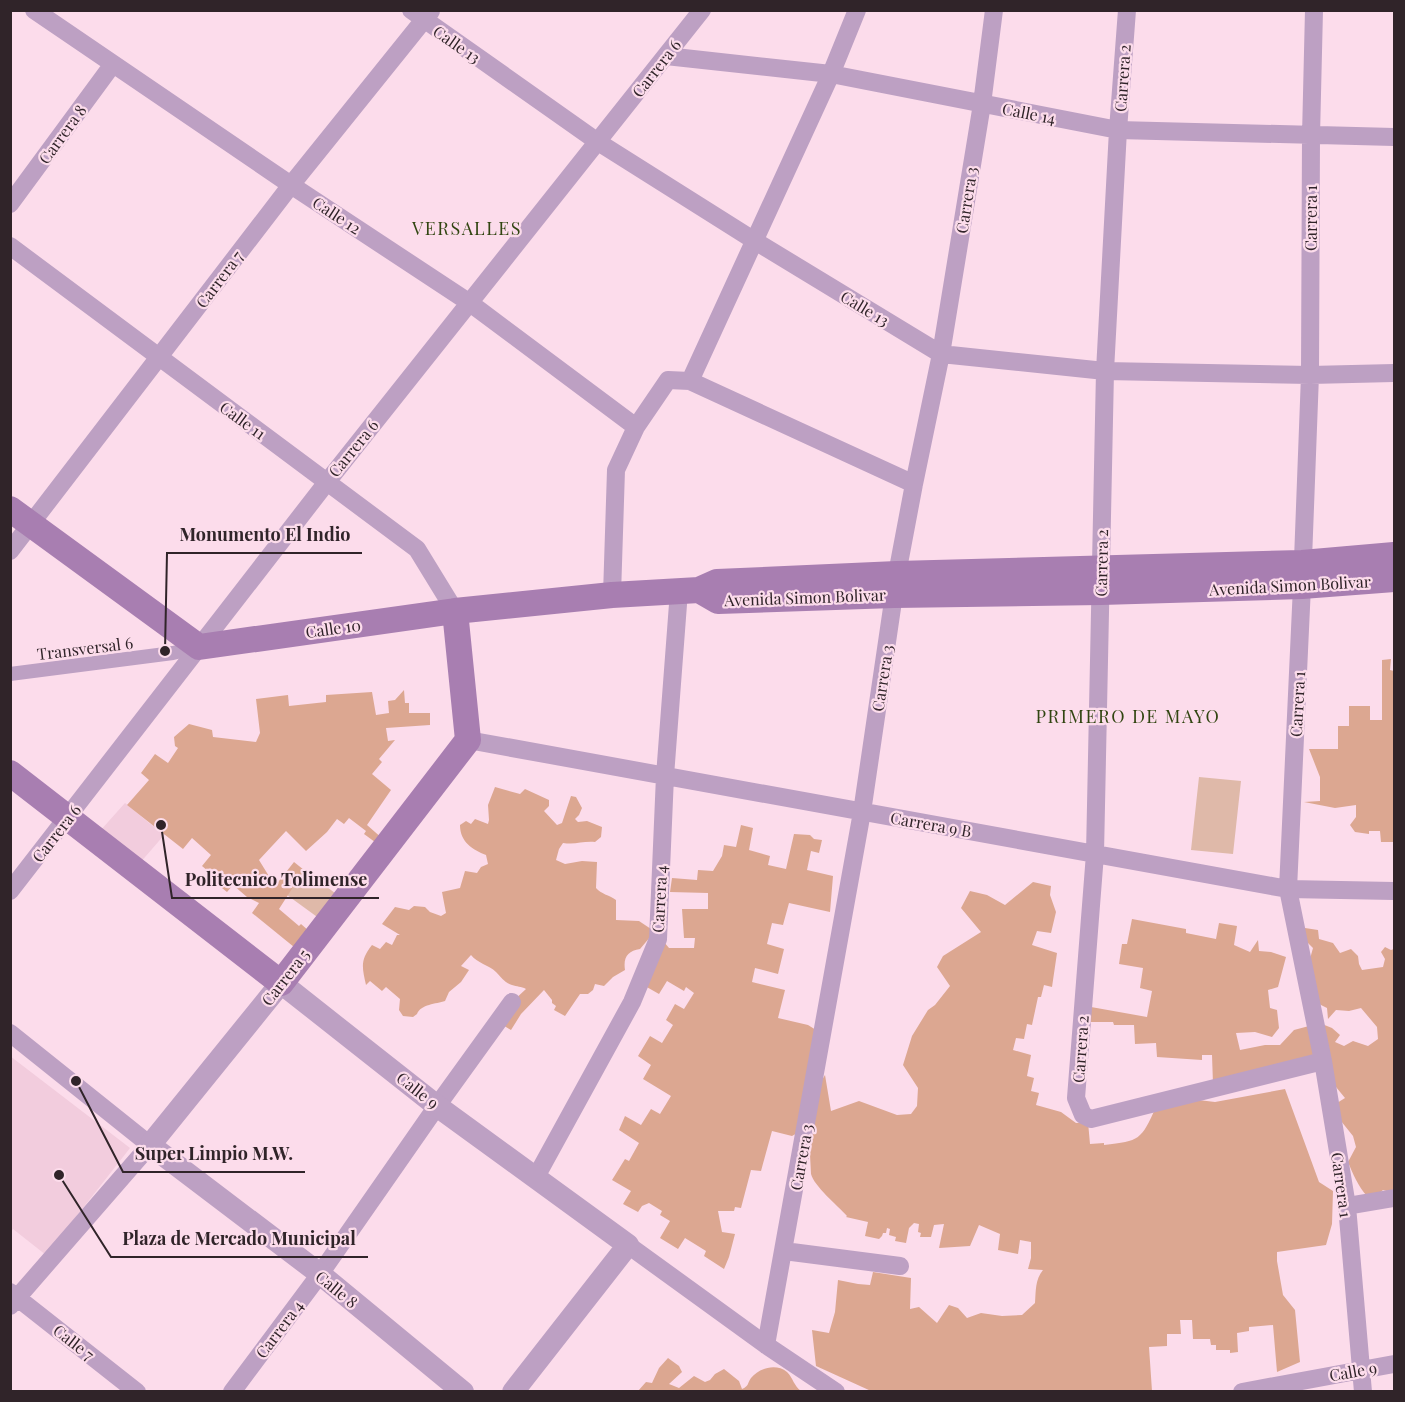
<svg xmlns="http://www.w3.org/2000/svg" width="1405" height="1402" font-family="'Playfair Display',serif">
<rect width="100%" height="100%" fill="#fcdceb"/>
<!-- built -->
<path fill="#f2ccdd" d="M125,803L149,823L165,834L139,864L100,831Z
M10,1056L130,1148L46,1255L13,1229L11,1232Z"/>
<!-- green -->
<path fill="#dfb9a9" d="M1199,777L1241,781L1233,854L1191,850Z
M304,870L339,896L320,919L287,895Z"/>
<!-- forest -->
<path fill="#dca791" d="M1391,659L1390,670L1394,671V842H1381L1380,831H1369V834L1355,832L1350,825L1356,817V805L1335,808L1304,802L1320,801V777L1309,749H1338V726H1349V706H1370V720H1382V660Z
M404,690L405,703H409V713H430V725L386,728L388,741L395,740L379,759L382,762L372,774L391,790L367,825L383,839L379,845L364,834L366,831L349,818L344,824L337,819L327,832L306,851L286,831L259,860L275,886L294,862L304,870L279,909L299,926L301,924L309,931L294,947L252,913L259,903L247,897L233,885L227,892L212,880L214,876L202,866L211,855L192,838L183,849L127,805L149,780L141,773L155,754L168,763L178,748L175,746L174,737L189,724L212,730L213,737L256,742L260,733L256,699L288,695L289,706L326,702V695L372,692L376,715L389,713L388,701L395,700Z
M495,787L520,794L525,789L549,800V806L544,811L557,825L562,823L571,796L576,797L582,808L579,815L575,819L578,822L587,821L602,827L601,837L595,842C582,841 576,845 563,843L559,849L556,860L565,864L582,861L597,862L596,888C601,894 609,895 616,900V920L639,921L651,929V936L640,949C628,951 623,957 625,970L613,977L604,986L595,984L593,990L588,994H580L565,1016L554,1010L556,1006L552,1003V1000L544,990L521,1014L511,1030L498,1022L512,1002L526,989C521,986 517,987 512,985C505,983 501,977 496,972C489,965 477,963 471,955L461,966L469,970L461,982L449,992L445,1001C436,1004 421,1004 417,1014L413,1017L403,1016L399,1010L400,999L386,987L382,991L370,981L366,985C362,967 360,960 372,945L380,949L386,942L392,945L397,935H400L382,924L395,907L409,910L414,906L425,907L430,912L441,916L446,913L442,892L460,888L465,871L477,873L481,867L488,864L486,855C473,850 460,842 460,825L466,821L471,824L475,819L488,824L489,820L488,805Z
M741,825L753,828L749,850L770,856L768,865L786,869L794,834L810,835L814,839L822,840L819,853L811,851L807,870L833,876L830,912L789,903L783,925L772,923L767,944L784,949L778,974L755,968L752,982L785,990L778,1018L808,1025L816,1030L799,1132L792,1136L772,1131L761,1171L751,1170L741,1208L735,1207L734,1211H718L722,1232L735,1234L729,1257L724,1269L704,1256L706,1251L685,1238L678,1249L660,1238L670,1221L660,1215L662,1211L649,1203L642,1206L638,1212L623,1204L631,1191L612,1180L625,1159L629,1161L639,1143L619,1130L625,1116L641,1125L651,1109L660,1114L671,1096L643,1079L651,1065L638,1056L650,1036L662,1043L673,1025L666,1020L675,1004L684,1009L694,993L686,987L684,991L667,981L659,994L645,986L664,942L669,948H694L695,938H684L682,909H708V893L670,892L672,878L697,880L698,870L713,871L722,856L724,845L736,847Z
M1033,882L1051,886L1050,895L1056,912L1051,933L1037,931L1032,945L1057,953L1052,987L1044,985L1041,997H1038L1032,1025L1027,1024L1024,1039L1016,1038L1013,1050L1031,1055L1027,1076L1034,1078L1031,1091L1039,1093L1036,1105L1061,1112L1076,1123L1088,1122L1090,1144L1104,1143V1145C1140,1141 1141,1140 1156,1107L1190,1099L1215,1102L1285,1089L1319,1182L1333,1191L1332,1224L1326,1245L1277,1252V1261L1283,1295L1295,1310L1300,1362L1277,1372L1273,1325L1249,1327V1331L1237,1333L1238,1352L1230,1353V1350H1216V1345H1211L1210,1339H1193L1192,1320H1180L1181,1334H1167V1346L1149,1347L1152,1391H871L816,1366L812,1330L829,1333L835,1312L838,1280L858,1284L870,1285L873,1272L911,1278L910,1309L919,1307L937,1323L949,1305L958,1308L967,1318L981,1313L1002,1316L1022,1315L1035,1303C1036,1290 1035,1280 1043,1270L1028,1269L1031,1258V1242L1020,1240L1018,1254L998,1250L1000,1234L979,1225L970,1246L939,1248L944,1224L934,1225L931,1237H920L921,1233L918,1232L919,1224L914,1223L909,1228L906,1243L895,1241L896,1237L889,1235L890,1229L887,1228L886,1233H883L882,1236L879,1239L865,1236L868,1222L846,1217L847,1216C837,1205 814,1186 811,1174L809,1135L815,1092L825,1075L831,1111L859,1101L897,1115L911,1114L917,1106L918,1088L903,1065L912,1036L928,1010L935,1005L950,986L937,967L943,956L981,932L961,908L970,891L987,895L1005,905Z
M1132,919L1186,929V933L1216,939L1219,923L1237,926L1234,945L1250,952L1258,940L1259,951L1271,952L1286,957L1278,987L1268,990L1270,1008L1277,1010L1279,1028L1272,1037L1255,1032L1236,1033L1240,1050L1265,1045H1280L1294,1030L1309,1026L1317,1055L1213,1084L1212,1055H1202V1060L1157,1057L1156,1043L1135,1044L1134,1025H1114L1113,1022H1091V1007L1147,1017L1152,991L1140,988L1143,968L1119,964L1122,944H1127Z
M1305,928L1318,930L1319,939L1333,943L1340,953L1351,949L1358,956L1359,964L1362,970L1383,967L1385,959L1381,952L1385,947L1391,950L1394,949V1193L1383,1190L1377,1195L1367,1196C1358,1186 1353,1174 1348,1162L1356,1147L1353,1136L1341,1121L1337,1103L1345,1098L1336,1087L1332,1077L1322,1024L1332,1028L1340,1035L1335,1042L1344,1046L1353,1041L1368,1046L1378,1039L1377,1027L1361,1008L1349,1011L1336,1010L1328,1019L1327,1008L1319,1004L1308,966L1313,948L1304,939Z
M668,1358L679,1366L682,1372L669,1384L679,1388L694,1376L705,1382L710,1380L715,1374L724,1369L739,1381L742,1389C749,1386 747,1384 751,1378C759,1368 776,1363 787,1372C793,1378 794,1386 801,1391H638L646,1382L652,1383L659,1368Z"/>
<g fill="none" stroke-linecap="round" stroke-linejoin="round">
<!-- pedestrian -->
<path stroke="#bda0c3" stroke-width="14" d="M10,674L173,653L198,647"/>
<!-- minor -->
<path stroke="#bda0c3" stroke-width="18" d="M34,10L291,185L470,303L636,427
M411,10L598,142L755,241L941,354L1105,371L1310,375L1394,373
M1127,10L1118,130L1105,371L1095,854L1076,1098L1083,1115L1091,1119L1323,1061
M1314,10L1311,136L1310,375L1302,586L1288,889L1323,1061L1347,1206L1363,1392
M666,56L831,74L1118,130L1394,137
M10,204L113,64
M10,246L417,549L455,611
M690,381L831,74L857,10
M10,551L291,185L431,11
M612,595L616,470L636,427L668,380L690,381L914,484
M468,740L1288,889L1394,891
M10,891L327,482L702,10
M10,1033L150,1145L10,1306
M536,1177L632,1002L658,939L665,776L679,591
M1347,1206L1394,1198
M628,1245L766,1345L836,1392
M784,1251L900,1266
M10,1292L137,1392
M766,1345L862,812L897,574L914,484L941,354L982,104L994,10
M232,1392L320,1274L437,1106L512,1002
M1242,1392L1394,1364"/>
<!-- tertiary -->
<path stroke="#bda0c3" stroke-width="22" d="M463,1392L320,1274L150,1145L281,983L437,1106L628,1245L513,1392"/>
<!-- secondary -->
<path stroke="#a87eb1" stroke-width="26" d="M10,509L199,647L455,611L612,595L699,590L717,582L897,574L1302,563L1394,555
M699,590L718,601L894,595L1101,592L1302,586L1394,579
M10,773L281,983L468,740L455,611"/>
</g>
<g text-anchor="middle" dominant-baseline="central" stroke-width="4.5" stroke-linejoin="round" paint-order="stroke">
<!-- street labels -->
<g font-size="16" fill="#302429" stroke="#fcdceb">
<text transform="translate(457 44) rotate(35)">Calle 13</text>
<text transform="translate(656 68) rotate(-52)">Carrera 6</text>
<text transform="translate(1122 78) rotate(-86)">Carrera 2</text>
<text transform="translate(1029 113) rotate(11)">Calle 14</text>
<text transform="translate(62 134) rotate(-54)">Carrera 8</text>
<text transform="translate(966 200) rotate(-81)">Carrera 3</text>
<text transform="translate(337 215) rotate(33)">Calle 12</text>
<text transform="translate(1310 218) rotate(-90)">Carrera 1</text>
<text transform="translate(219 279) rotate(-53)">Carrera 7</text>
<text transform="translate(865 308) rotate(31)">Calle 13</text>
<text transform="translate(243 420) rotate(36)">Calle 11</text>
<text transform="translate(353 448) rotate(-51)">Carrera 6</text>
<text transform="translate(1101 563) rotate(-89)">Carrera 2</text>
<text transform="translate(1290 585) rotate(-3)">Avenida Simon Bolivar</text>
<text transform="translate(805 597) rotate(-2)">Avenida Simon Bolivar</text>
<text transform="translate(333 628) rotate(-8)">Calle 10</text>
<text transform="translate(85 648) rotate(-7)">Transversal 6</text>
<text transform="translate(882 678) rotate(-81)">Carrera 3</text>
<text transform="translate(1297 704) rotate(-87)">Carrera 1</text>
<text transform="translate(931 824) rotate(10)">Carrera 9 B</text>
<text transform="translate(56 833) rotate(-52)">Carrera 6</text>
<text transform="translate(659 899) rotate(-87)">Carrera 4</text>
<text transform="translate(285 977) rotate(-52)">Carrera 5</text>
<text transform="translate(1080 1049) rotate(-86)">Carrera 2</text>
<text transform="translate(418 1090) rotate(38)">Calle 9</text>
<text transform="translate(801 1157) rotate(-80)">Carrera 3</text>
<text transform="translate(1342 1185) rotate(82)">Carrera 1</text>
<text transform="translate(337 1289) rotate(39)">Calle 8</text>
<text transform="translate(279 1329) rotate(-53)">Carrera 4</text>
<text transform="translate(74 1342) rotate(38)">Calle 7</text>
<text transform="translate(1353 1371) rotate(-10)">Calle 9</text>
</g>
<!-- neighbourhood labels -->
<g font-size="18" letter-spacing="1.5" fill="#314511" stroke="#fcdceb">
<text x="467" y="228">VERSALLES</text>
<text x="1128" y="716">PRIMERO DE MAYO</text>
</g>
</g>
<!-- callouts -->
<path fill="none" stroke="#302429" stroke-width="2" d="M165 651L167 553H362M161 825L172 898H379M76 1081L123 1172H305M59 1175L111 1257H368"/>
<g fill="#302429" stroke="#fcdceb" stroke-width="2">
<circle cx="165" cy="651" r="6"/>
<circle cx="161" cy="825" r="6"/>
<circle cx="76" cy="1081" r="6"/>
<circle cx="59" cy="1175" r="6"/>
</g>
<g font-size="18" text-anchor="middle" font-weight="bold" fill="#302429" stroke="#fcdceb" stroke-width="4.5" stroke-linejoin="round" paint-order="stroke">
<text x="265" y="541">Monumento El Indio</text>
<text x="276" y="886">Politecnico Tolimense</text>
<text x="214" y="1160">Super Limpio M.W.</text>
<text x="239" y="1245">Plaza de Mercado Municipal</text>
</g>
<!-- border -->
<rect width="1405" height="1402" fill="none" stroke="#302429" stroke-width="24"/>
</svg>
